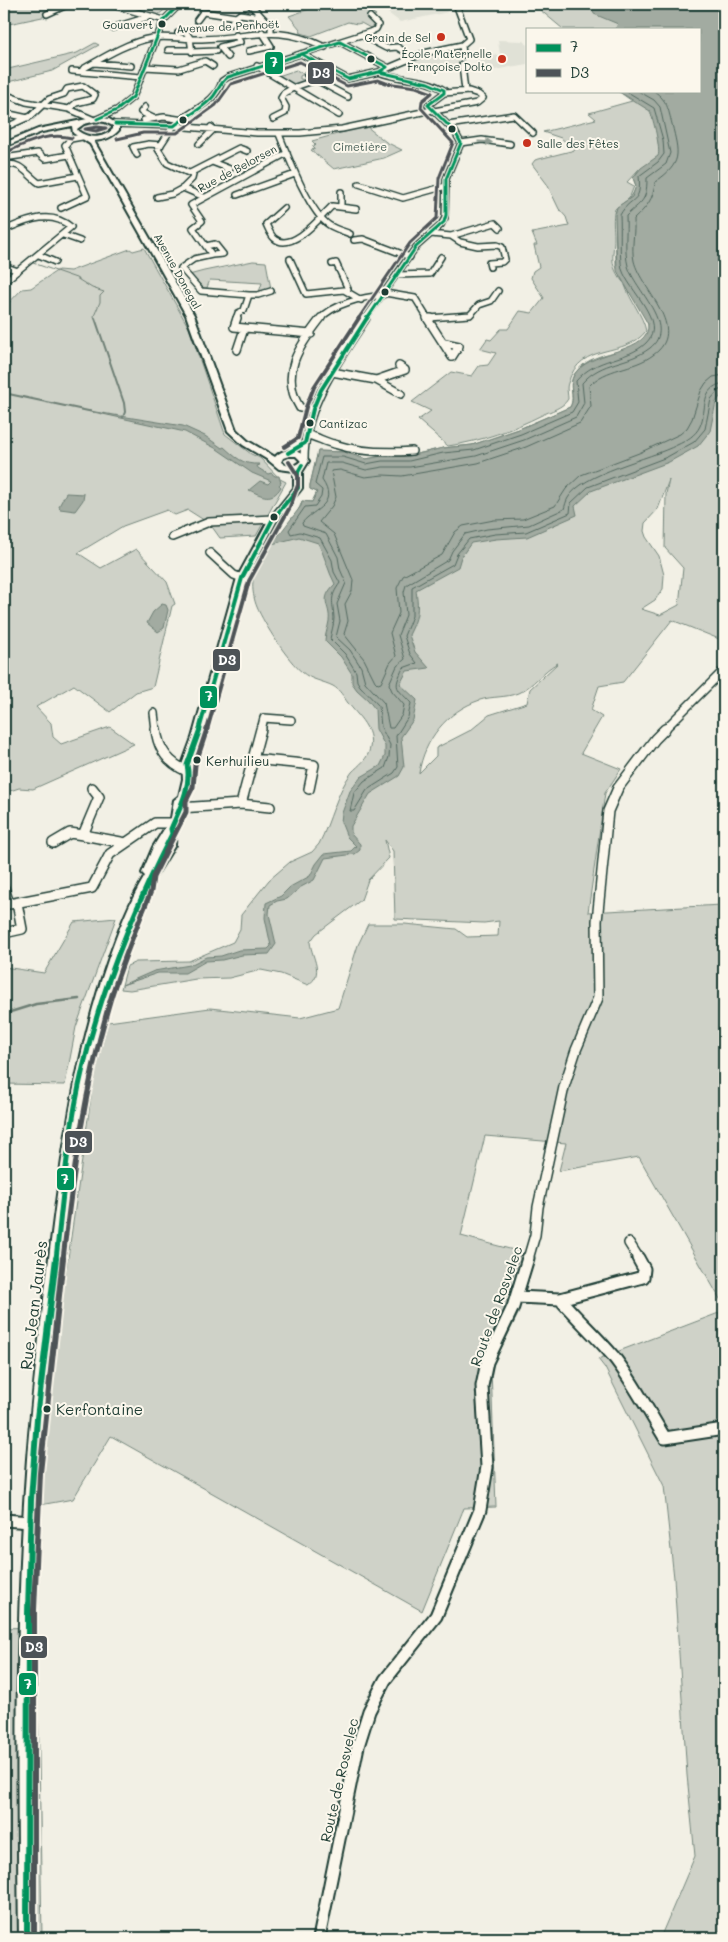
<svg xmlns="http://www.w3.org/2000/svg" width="728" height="1942" font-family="Mali,sans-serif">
<rect width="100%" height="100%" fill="#f2f0e5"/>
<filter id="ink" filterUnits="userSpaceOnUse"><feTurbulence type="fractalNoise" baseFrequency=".02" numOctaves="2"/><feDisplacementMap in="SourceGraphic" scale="10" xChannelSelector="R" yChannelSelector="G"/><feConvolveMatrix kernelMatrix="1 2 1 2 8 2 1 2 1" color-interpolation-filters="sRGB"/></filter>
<g filter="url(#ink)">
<!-- built -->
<path fill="#e0e1d6" d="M393,4H416L422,8L438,4L448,12L400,22L388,13L396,11L388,6Z
M498,40L523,41L527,45V64L489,71V68L477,66L476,55H500Z
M458,48V71L416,70V61L421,56Z"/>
<!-- green -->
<path fill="#cfd2c8" stroke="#77887e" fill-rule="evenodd" d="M4,4H65L43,14L47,16L4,25Z
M142,4H172L158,15L138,11Z
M341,4H362L374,11L371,12L376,15L370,19L374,27L372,29L361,23L357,24L348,22L311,36L301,33L300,29L289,16L318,6L325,9Z
M533,4H724V231C705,239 666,265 671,290C672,296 677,302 679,307C686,328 679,330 697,348C673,357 644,365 627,385C621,392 623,402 618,409C608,425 576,453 559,462C538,473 508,487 485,491C471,494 457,481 444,491L442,499C435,504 424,509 415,511C404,514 392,509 384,519C384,530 398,534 400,545L387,555L381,575L377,582L375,601C364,609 348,611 344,626C350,634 373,633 382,643C385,656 375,664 365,669L364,675C375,686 398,687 401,706L383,724L385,735L392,742L391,763C371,783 357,775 349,808L353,810C355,805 355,800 357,795C364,778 384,779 395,768L398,746L391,734L389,724L405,706C403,686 381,685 369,674C371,665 387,663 389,651C392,632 359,633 350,623C355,610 372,610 380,599C380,585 381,587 388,576C391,570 390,565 391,559L406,544L407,539L399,531L388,523L389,517C397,512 405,515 413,515C421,514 433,510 441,506C448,501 445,495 451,490H467L488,495H500L533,483L588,456L602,444L631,410L636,393L654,376L702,360L714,353L716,346C712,341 707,336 703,331C700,325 699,318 698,312C692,286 698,260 724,249V421L721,430L724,425V641L672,620L623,682L599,686L591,710L602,717L581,753L621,769L605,793L588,912L722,905L724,914V1306L639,1157L559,1171L566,1143L485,1136L461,1236L521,1252L505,1299L519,1312L491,1369L496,1507L464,1508L422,1611L111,1436L73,1499L40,1505L60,1314L93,1083L108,1022L210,1008L300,1018L338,1008L358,945L368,924H405L456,929L467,937L498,936L499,921L484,923L395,919L393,851L385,840L389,858L368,880L361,900L316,934L310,942C312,959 325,973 308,985L281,974L261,970L229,978L196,979L130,990L121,989L127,966L136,962L189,961L233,942L240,929L241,915L269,880L290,862L312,852L319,844C331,821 336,793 352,772C359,765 368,759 370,748C374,729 358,716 348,703C343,696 340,690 333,686C323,681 311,680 302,672C288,661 264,624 257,607C254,600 252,589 253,581C257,551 294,528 302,501L312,502L317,492L310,489V485L318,451L344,452L366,459L382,456H408L443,448L472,445L519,429L570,407C576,396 566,384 576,372C593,350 624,355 641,342C646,338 649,330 648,325C646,317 630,293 625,285C630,301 643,315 646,331C625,359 581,340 568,383C566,388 568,394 568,399C563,408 550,411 542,415C512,430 482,441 448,446L418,420L431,411L412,402L451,372L472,376L479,366L488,365L496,353L480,349L487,339L491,340L501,329H508L520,311L532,313L544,298L531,278L533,271L539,267L534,245H537L532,233L569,226L566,217L559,209L547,184L532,164L535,160L575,150L561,138L543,132L596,119L589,113L632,101L618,91H699V29H563ZM639,169L633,178L636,186C631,203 623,199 615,212L616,266L623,282C608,264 614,257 614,237C614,227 612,219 615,209L629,199L634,186L627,182ZM669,480L666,494L665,548L683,568L679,605L660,615L641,609L655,600L663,589L664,575L659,556L646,537L644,531L645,523L658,509ZM558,663L530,689L527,703L489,715L471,730L436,748V756L419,773C424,740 447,711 480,700C492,696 506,698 518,693C533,687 544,669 558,663Z
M95,43L99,45L52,71L4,83V70L77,53Z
M296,70L304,74L300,76V79L309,80L294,85L278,76Z
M95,120L112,125L113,130C103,138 88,139 78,132V128L81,124Z
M366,126L386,142L402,150L384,158L334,169L311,150L315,149L312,146L316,145L312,141Z
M144,248L189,328L225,434L251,454L260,458L280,479L286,482L256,536L220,538L210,524L188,510L175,515L167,510L123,526L78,553L101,568L136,549L167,582L175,604L172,606L153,687L136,692L110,712L74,685L36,707L51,723L53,737L61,744L110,727L134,744L33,789L19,788L4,793V308L22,289L31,288L58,270L70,271L130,249L133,251Z
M253,261L266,262L271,289L259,292L262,283L210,280L206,290L189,275L204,271Z
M116,918L76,1027L65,1085L4,1084V967L44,973L74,922Z
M724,1311V1938H660L695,1856L687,1775L674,1578L664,1486L605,1368L598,1359Z
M37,1627L42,1938H4V1628Z"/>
<!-- water -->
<path fill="#a2aba1" stroke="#6e7f75" d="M591,4H724V392L716,402L710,431L698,446L669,462L591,491L575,506L577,515L527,537L496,539L471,543L461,557L458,567L416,590C419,611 418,617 409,635L415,652L429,668L407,671L400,684L417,700L413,720L401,737L404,767L399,776L370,794L351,826V834L360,844V850L355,854L325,858L314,880L301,887L287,899L277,901L270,905L269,914L276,944L269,954L242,955L222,960L206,961L185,973H158L122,985L154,971L190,965L206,957L221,956L239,950L268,949L271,946L265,918L266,903L281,896L290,887L310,876L316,864L324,854L351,851L356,846L347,837L341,822L342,813L350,791L361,777L380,766L385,756V746L376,729L375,709L368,700L357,690L352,683V674L341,657L325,641C325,634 328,628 329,621C331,605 318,601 335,584C328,571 325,556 318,543L299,537L272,544L301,506L302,501L312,502L317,492L310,489V485L318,451L344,452L366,459L382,456H409L443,448L472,445L519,429L570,407C577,395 565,385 577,371C594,350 651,352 648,324L617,271L615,215L617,207L632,197L636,186L633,178L641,168L658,156C661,150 653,118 650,111L618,91H699V29H615L618,24L594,14Z
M89,411L183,426L205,436L222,448L224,447C235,457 243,465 259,464L260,465L257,466L258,468L268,474L271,473L275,476H279L281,483L279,485L281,487C272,502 262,496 249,490L260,481L268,484L271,481L252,473L217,449L185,432Z
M66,493L84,494L83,500L75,511L60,509L59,506Z
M162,604L166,605L168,610L164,628L158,632L147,623L153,612Z"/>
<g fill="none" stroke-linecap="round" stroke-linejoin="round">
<!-- shore -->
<path stroke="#536960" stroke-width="1" d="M626,91L654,108L663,140L664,154L658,162L639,176C642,205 631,195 620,215C621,229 619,256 622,269C628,290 668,322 646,343C626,362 597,356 576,381L578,402L572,412L521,434L474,450L443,453L409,461H382L366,464L343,457H322L315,484L322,490L321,497L315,506L305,507L289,530L291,534L300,532L320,538L332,560L334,572L340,583C329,598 333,601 334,618C334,625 331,633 330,639L345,654L356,672L357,681L360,686L379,706L381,727L390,745L389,757L385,768L364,781L354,793L350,811H354L367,790L394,773L398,767L396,736L408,717L411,703C396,687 393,689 403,668L417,663L410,654L404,636L412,616V587L453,564L457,554L469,539L495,534L526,532L570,513L571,503L588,487L667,457L694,442L705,429L711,399L719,390L724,389
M638,91L654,100L660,107L670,153L666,164L647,178C647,203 641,201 626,216C627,232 624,251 628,266C634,289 678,326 650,348C628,365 602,360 582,383L584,403L576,417L524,440L476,456L410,467H383L366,470L342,463H326L322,480C339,505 314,508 302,523L303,526L326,534L338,557L340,569L346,583L337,604L340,621L336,637L350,650L361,667L365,682L384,703L389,728H393L402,715L404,705L392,691L389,684L397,666L405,659L398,635L406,615L404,592L406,585L448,560L452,551L465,534L487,529L529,525L564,509C565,506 566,501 568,498C582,473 650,459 677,445C686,441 696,435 700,426C708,408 699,388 724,383
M654,91C668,101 668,109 672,124C679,154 683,163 655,182C654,199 646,208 634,219C635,233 631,247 634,261C641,290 690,329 653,355C633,370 606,367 589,386L591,406L580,423L526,447L478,463L402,476L383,475L365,477L340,470L331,471L336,497L332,506L319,522L334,534L353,580L352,591L345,604L348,621L344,634L364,659L375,681L378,684L381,683L390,663L396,656L390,633L399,613L397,588L403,576L442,555L455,532L463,526L494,520L523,519L555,506L566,489L581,475L639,453L680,434L687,428L692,419L701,391L706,383L713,377L724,375"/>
<!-- stream-far2 -->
<path stroke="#6e7f75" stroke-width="1" d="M33,263L76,278L92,288L104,292L100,296V302L94,316L95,319"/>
<!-- stream-far1 -->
<path stroke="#6e7f75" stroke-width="2" d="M95,318L124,403L125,412L123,417
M4,393L93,412"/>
<!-- stream -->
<path stroke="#6e7f75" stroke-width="2.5" d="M4,1014L36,1004L79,999"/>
<defs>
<path id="minor-far3" d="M109,4L164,20
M249,4C258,11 261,18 271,25V32
M47,14L69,4
M197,20L203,12L236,17L240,14L260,17
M230,24L236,17
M112,28L151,16
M178,33L186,32L190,38L192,52L216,51
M361,35L386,48L397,47L402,50
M340,42L387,67
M462,45L463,55
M168,50H190
M249,51L271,46L262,32
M301,54L348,79L379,72L424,53L462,45L469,39L456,4
M228,57L220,47L240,42L236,35
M94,63L131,66
M462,65L465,91
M257,66L339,115
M145,67L179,69L205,61L213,66
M83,69C104,57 128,42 152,38C168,35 186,40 202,39C253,38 274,23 325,47
M72,71L141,77
M379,72C400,81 424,77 444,90V93
M307,75L348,97
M4,94L26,102L69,109L92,119
M145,107L141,112L153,118
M4,110L5,113L28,118
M97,119L117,110L133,97L164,20L180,4
M273,119L285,113L286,107L281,98L284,93L295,87L316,80
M144,120L164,117L184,120
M115,124L174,126L257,133H300L342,129L432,110
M448,125L514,115L533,133
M4,128L31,116L49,99L64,94L67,89L83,86L95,95L93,99L76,103L69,109
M279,134C288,156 309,212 329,225C335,229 343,231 350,234
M461,143L482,140L510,144
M199,144L214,129L211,127
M137,155L133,147L149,144L161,145
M4,158L38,153L45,159L69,155
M212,162L230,169L226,171
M4,165C21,161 26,174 39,183L78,176
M190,173L239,148L247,151
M359,184L403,198L446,186
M341,192V206
M237,195L295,174
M157,197L172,194L183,188
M204,197L183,188L192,179L193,175L167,163L158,149C163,142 168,133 174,126C189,110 216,104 222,81L228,77L370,32L376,29L378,25L370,17
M61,208L87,196L65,145L71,139L82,137
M284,208L266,224C268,228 270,234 274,238C291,254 321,217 332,206L356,209
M4,230C26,221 50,209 71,227L4,282
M431,234L451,236L460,242L478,246L497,245L502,247L505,259L502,262L489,263L490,267
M63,235L80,241
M451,236L495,223L500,228
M354,240L363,239L410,257
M206,246L215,244L223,254L212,255
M39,255L55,262
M290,259L306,294L344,290L361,300
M332,264L336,263L348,289L347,291
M4,266L18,271
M398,275L430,274L441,257
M385,293L415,298L428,319
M249,295H258L271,291
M429,318L470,315L479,305L491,301L498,291
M236,319L238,313L244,310L249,295L201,291L181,268L194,259L212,255L193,228L202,221L191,205L287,153
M320,319C333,304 363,297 383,295
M365,319L416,247L441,225L445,218L446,179L461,143L455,132L428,105L444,93L469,91L478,94L483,98L477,103L434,111"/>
<path id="minor-far2" d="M237,318L234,327L311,334
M427,318L452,357L459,346L445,343
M429,318H431
M237,350L244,329
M332,372L376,380L401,394
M376,380L405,370L399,366
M313,409L300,408C279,374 299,346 321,318
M308,435C317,437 325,442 334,444C359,452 386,453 412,451
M304,459C304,405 339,361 366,318
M172,537L209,522L273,519
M210,553L234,575L242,578
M154,713L156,730
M261,730L264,718L291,720
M664,730L724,670"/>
<path id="minor-far1" d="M156,729C158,750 169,764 189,772
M253,759L314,765L309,789
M92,788L99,797L83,835L126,843L155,823H173
M241,804L270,807
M179,808L241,804L261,729
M53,843L70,833L83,835
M4,888L9,904L92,888L110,854L126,843
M4,933L22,929L17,903
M629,1243L639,1259
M528,1259L535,1235L538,1207L564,1087L576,1050L598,998L597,921L608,811L618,788L655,739L665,729"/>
<path id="minor" d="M517,1297L560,1299L643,1277L644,1269L638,1258
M560,1299C577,1319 597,1337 613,1356C633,1381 648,1411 665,1438L724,1429
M4,1520L30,1522
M319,1938L358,1746L369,1711L385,1680L436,1616L480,1510L487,1467L482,1386L487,1362L513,1307L528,1258"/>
<path id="major" d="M97,117L109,119L119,125V130C112,138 104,140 94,141L194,315L236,430L248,441L275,457C285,446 301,450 309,461L302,472V488L277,520L247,578L202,738L192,765L194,773L191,792L176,828L175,845L148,889L121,954L100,1021L84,1091L73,1165L51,1352L38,1501L34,1665L35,1938H19C17,1783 15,1627 26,1473C31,1395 42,1318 51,1241C63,1145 76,1052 108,960C118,932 129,902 145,876L142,873L153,847L171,818L174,800L179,796L183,779L182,765L192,738L237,578L269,519L294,488V471L279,469L268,460L243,445L228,431L186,315L90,144L73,133L72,126L42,132L4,147V143L38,129ZM97,121L105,122L113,126V129C103,139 89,139 78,131L77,129L84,124ZM289,456H296L301,461C294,467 288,468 281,462L283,458Z"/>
</defs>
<!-- minor-far3 casing -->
<use href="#minor-far3" stroke="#1f3d34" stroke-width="8"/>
<!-- minor-far2 casing -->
<use href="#minor-far2" stroke="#1f3d34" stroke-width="10"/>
<!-- minor-far1 casing -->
<use href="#minor-far1" stroke="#1f3d34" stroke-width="12"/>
<!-- minor casing -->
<use href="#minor" stroke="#1f3d34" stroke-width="15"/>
<!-- major casing -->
<use href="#major" stroke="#1f3d34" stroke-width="4"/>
<!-- minor-far3 -->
<use href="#minor-far3" stroke="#fbf7ec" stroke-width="5"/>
<!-- minor-far2 -->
<use href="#minor-far2" stroke="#fbf7ec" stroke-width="7"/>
<!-- minor-far1 -->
<use href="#minor-far1" stroke="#fbf7ec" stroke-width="9"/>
<!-- minor -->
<use href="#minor" stroke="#fbf7ec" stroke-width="11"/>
<!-- major -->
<use href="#major" fill="#fbf7ec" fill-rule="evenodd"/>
<defs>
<path id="bus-1-far3" d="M301,54L348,79L379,72L387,67
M379,72L428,83L444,90V93
M97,119L117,110L133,97L164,20L180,4
M115,124L174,126
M174,126C186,117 200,110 211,99C218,92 220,82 228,77L340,42L387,67
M367,319L416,247L444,222L446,215V179L461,143L455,132L428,105L444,93"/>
<path id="bus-1-far2" d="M288,453L305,443L313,409L321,390L367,318
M199,730L242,578L273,519L298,488V472L302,465"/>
<path id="bus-1-far1" d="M56,1259C63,1196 68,1130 83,1068C102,986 134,909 172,834L171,829C179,810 192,786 187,765L200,729"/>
<path id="bus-1" d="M27,1938L28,1614L31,1500L37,1418L56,1258"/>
<path id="bus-2-far3" d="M97,127L106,128L96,131L85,129Z
M117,139L143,133H177L216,105L231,84L300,62L347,86L378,80L386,83L416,87L432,93L422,101L421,108L453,143L439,178L437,218L410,243L358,319
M7,152C29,142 48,132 72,138"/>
<path id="bus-2-far2" d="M284,447L298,438L306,407L314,387L359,318
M207,730L249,581L290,507L298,485V476L289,462"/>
<path id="bus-2-far1" d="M63,1259C73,1172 85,1086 110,1001C121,964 137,927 151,891L153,877L186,812V801L193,787L195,765L207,729"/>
<path id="bus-2" d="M34,1938V1610L40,1473L63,1258"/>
</defs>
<!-- bus-1-far3 casing -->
<use href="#bus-1-far3" stroke="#fbf7ec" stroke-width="5.5"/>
<!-- bus-1-far2 casing -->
<use href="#bus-1-far2" stroke="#fbf7ec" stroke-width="7"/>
<!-- bus-1-far1 casing -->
<use href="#bus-1-far1" stroke="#fbf7ec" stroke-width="9"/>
<!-- bus-1 casing -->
<use href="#bus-1" stroke="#fbf7ec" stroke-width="10"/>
<!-- bus-2-far3 casing -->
<use href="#bus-2-far3" stroke="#fbf7ec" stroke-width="5.5"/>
<!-- bus-2-far2 casing -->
<use href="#bus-2-far2" stroke="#fbf7ec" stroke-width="7"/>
<!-- bus-2-far1 casing -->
<use href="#bus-2-far1" stroke="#fbf7ec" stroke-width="9"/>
<!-- bus-2 casing -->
<use href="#bus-2" stroke="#fbf7ec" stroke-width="10"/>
<!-- bus-1-far3 -->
<use href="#bus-1-far3" stroke="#00925b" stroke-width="3"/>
<!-- bus-1-far2 -->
<use href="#bus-1-far2" stroke="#00925b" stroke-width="4"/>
<!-- bus-1-far1 -->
<use href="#bus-1-far1" stroke="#00925b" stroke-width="5"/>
<!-- bus-1 -->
<use href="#bus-1" stroke="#00925b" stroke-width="6"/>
<!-- bus-2-far3 -->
<use href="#bus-2-far3" stroke="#4d5357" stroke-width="3"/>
<!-- bus-2-far2 -->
<use href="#bus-2-far2" stroke="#4d5357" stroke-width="4"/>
<!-- bus-2-far1 -->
<use href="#bus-2-far1" stroke="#4d5357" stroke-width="5"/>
<!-- bus-2 -->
<use href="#bus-2" stroke="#4d5357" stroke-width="6"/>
</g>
<!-- one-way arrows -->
<defs><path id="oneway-solid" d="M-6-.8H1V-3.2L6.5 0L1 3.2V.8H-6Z" transform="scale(1.25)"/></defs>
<use fill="#8d9a90" href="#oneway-solid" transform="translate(485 142) rotate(3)"/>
</g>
<!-- markers -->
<g fill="#1f3d34" stroke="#fbf7ec" stroke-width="2">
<circle cx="162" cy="24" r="4.5"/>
<circle cx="371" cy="59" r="4.5"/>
<circle cx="183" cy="120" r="4.5"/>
<circle cx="452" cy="129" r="4.5"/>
<circle cx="385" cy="292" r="4.5"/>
<circle cx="310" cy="423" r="4.5"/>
<circle cx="274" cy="517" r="4.5"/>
<circle cx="197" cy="760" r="4.5"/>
<circle cx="47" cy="1409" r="4.5"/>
</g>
<g fill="#c8321e" stroke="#fbf7ec" stroke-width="2">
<circle cx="441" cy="37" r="5"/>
<circle cx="502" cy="59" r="5"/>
<circle cx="527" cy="143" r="5"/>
</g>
<g text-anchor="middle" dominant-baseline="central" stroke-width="4" stroke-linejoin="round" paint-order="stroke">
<!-- far-bus labels -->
<g font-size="11" fill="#1f3d34" stroke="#fbf7ec" text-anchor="end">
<text x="153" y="24">Gouavert</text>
<text x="319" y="423" text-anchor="start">Cantizac</text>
</g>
<!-- far-street labels -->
<g font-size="11" fill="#1f3d34" stroke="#fbf7ec">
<text transform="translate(228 26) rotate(-3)">Avenue de Penhoët</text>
<text transform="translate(237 168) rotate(-28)">Rue de Belorsen</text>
<text transform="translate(178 271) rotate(61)">Avenue Donegal</text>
</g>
<!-- far-poi labels -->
<g font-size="11" fill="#1f3d34" stroke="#fbf7ec" text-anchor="end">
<text x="431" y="37">Grain de Sel</text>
<text x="492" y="53">École Maternelle<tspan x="492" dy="13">Françoise Dolto</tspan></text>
<text x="537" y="143" text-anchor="start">Salle des Fêtes</text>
</g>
<!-- far-park labels -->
<g font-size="11" fill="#425b52" stroke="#fbf7ec">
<text x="360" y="146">Cimetière</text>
</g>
<!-- bus labels -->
<g font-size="13" fill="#1f3d34" stroke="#fbf7ec" text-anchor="start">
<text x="206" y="760">Kerhuilieu</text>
</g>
<!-- street labels -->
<g font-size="14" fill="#1f3d34" stroke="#fbf7ec">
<text transform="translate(496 1306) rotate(-70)">Route de Rosvelec</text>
<text transform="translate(339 1780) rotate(-77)">Route de Rosvelec</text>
</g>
<!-- near-bus labels -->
<g font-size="15" fill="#1f3d34" stroke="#fbf7ec" text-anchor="start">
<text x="56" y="1409">Kerfontaine</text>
</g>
<!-- near-street labels -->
<g font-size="16" fill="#1f3d34" stroke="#fbf7ec">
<text transform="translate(33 1305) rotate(-83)">Rue Jean Jaurès</text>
</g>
</g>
<g stroke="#fbf7ec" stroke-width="2">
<rect x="264" y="51" width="20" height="24" rx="5" fill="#00925b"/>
<rect x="307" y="61" width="28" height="24" rx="5" fill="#4d5357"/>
<rect x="212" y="648" width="29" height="24" rx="5" fill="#4d5357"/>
<rect x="199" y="685" width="19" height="24" rx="5" fill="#00925b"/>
<rect x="64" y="1130" width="29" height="24" rx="5" fill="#4d5357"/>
<rect x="56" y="1167" width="19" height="24" rx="5" fill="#00925b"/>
<rect x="20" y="1635" width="28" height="24" rx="5" fill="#4d5357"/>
<rect x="18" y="1672" width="19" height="24" rx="5" fill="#00925b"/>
</g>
<g font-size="14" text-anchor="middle" font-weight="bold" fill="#fff">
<text x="274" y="67">7</text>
<text x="321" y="78">D3</text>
<text x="227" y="665">D3</text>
<text x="209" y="701">7</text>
<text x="78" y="1147">D3</text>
<text x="65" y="1184">7</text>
<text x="34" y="1652">D3</text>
<text x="28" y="1689">7</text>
</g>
<!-- margin -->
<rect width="728" height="1942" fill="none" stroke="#fbf7ec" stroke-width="20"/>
<rect x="10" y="10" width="708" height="1922" fill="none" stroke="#1f3d34" stroke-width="2" filter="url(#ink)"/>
<!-- legend -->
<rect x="526" y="28" width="175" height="65" fill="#fbf7ec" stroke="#a3ada2"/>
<rect x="536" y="44" width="25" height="8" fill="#00925b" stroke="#a3ada2"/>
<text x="570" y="52" font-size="15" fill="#1f3d34">7</text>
<rect x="536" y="69" width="25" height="8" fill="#4d5357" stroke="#a3ada2"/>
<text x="570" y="78" font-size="15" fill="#1f3d34">D3</text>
</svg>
